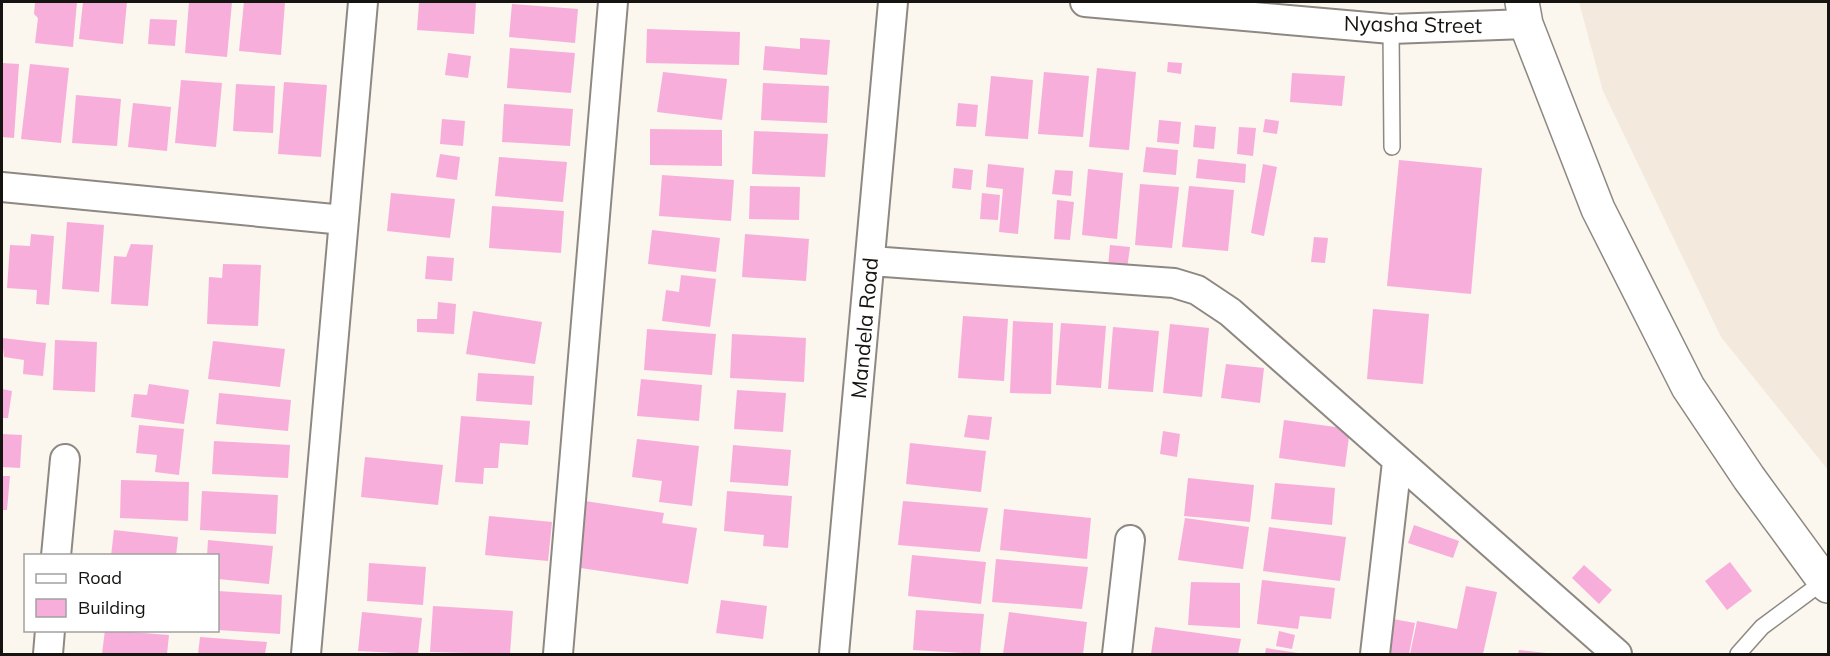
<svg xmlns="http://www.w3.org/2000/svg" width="1830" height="656" font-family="Mulish,sans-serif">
<rect width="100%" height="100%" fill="#fbf6ee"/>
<!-- built -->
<path fill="#f3e9dc" d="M1579,2H1828V470L1721,337L1603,91Z"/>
<!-- building -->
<path fill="#f8aedb" d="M39,2H77L73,47L35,43L38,18L34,14L35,3Z
M83,2H127L123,44L79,39Z
M189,2H232L227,57L185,53Z
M244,2H285L281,55L239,51Z
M419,2H476L474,34L417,30Z
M512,4L578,9L575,43L509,37Z
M150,19L177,20L175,46L148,44Z
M647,29L740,32L739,65L646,63Z
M800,38L830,40L827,75L763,70L765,46L800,49Z
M510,48L575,53L571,93L507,88Z
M448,53L471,56L468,78L445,75Z
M1168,62L1182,63L1181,74L1167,72Z
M2,63L19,64L14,138L2,137Z
M30,64L69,68L61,143L21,139Z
M1097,68L1136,72L1129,150L1089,147Z
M663,72L727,79L722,120L657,112Z
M1044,72L1089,76L1083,137L1038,134Z
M1292,73L1345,76L1342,106L1290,102Z
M991,76L1033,80L1028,139L985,136Z
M181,80L222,83L216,147L175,143Z
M284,82L327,85L321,157L278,154Z
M763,83L829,86L827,123L761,120Z
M236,84L275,86L273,133L233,131Z
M76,95L121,99L117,146L72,143Z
M133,103L171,107L167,151L128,147Z
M958,103L978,105L976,127L956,126Z
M504,104L573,109L570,146L502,142Z
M442,119L465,121L463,146L440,144Z
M1265,119L1279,121L1277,134L1263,132Z
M1159,120L1181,122L1179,144L1157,142Z
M1195,125L1216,127L1214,149L1193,147Z
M1239,127L1256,128L1253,156L1237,154Z
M650,129L722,130V166L650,165Z
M754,131L828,134L825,177L752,174Z
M1146,147L1178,150L1176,175L1143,172Z
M440,154L460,157L457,180L436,177Z
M499,157L567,162L563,202L495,196Z
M1198,159L1246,164L1245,183L1196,178Z
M1399,160L1482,168L1471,294L1387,286Z
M988,164L1024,168L1018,234L999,232L1003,189L986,187Z
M1263,164L1277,167L1264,236L1251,233Z
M954,168L973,170L971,190L952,188Z
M1088,169L1123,173L1117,239L1082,235Z
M1055,170L1073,171L1071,196L1052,194Z
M662,175L734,180L731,221L659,216Z
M1140,184L1179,187L1172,248L1135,245Z
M750,186L800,187L799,220L749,219Z
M1189,186L1234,190L1228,251L1182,247Z
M391,193L455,199L450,238L387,231Z
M982,193L1000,195L998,220L980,219Z
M1057,200L1074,202L1070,240L1054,239Z
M492,206L564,211L561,253L489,248Z
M67,222L104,225L99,292L62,289Z
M652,230L720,238L716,272L648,264Z
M31,234L54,236L49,305L36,304L37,290L7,288L10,245L30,246Z
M745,234L809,239L806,281L742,277Z
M1314,237L1328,238L1325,263L1311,262Z
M131,244L153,245L148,306L111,304L114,256L126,257Z
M1110,245L1130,247L1127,269L1108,267Z
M427,256L454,258L452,281L425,279Z
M223,264L261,265L258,326L207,324L209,277L222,278Z
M681,275L716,279L710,327L662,321L666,290L679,292Z
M438,302L456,304L454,334L417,332V319H437Z
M1373,309L1429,314L1423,384L1367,379Z
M473,311L542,322L535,364L466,354Z
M963,316L1008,319L1004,381L958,378Z
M1013,321L1053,323L1051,394L1010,393Z
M1061,323L1106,326L1101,388L1056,385Z
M1170,324L1209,328L1202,397L1163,393Z
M1113,327L1159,331L1153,392L1108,389Z
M647,329L716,334L712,375L644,370Z
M732,334L806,338L804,382L730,378Z
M2,338L46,343L43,376L23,374L24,360L4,357Z
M55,340L97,342L95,392L53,390Z
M213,341L285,349L280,387L208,379Z
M1226,364L1264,368L1260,403L1221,398Z
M478,373L534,376L532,405L476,401Z
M641,379L702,385L699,421L637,416Z
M149,384L189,390L184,424L131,417L134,394L147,395Z
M2,389L12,391L8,418H2Z
M737,390L786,393L783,432L734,429Z
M219,393L291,400L288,431L216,424Z
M968,415L992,417L989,440L964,437Z
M461,416L530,421L528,445L500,443L498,468H484L483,484L455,482Z
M1284,420L1350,429L1345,467L1279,458Z
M139,425L184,429L179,475L155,472L157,455L136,453Z
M1163,431L1180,434L1177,457L1160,454Z
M2,434L22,435L20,468L2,467Z
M637,439L699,446L692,506L659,502L662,481L632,477Z
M214,441L290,445L288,478L212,474Z
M910,443L986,451L981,492L906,484Z
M733,445L791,450L788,486L730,482Z
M365,457L443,465L438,505L361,497Z
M2,476H10L7,510H2Z
M1188,478L1254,485L1250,522L1184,516Z
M121,480L189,482L188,521L120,518Z
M1275,483L1335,488L1332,525L1271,519Z
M202,491L278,495L276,534L200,530Z
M727,491L792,496L788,548L763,546L764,535L724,531Z
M585,501L664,513L662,523L697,528L688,584L574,567Z
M903,501L988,508L980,552L898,545Z
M1004,509L1091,518L1087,559L1000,550Z
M489,516L552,522L548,561L485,555Z
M1185,518L1249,527L1243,569L1178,560Z
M1414,525L1459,541L1453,558L1408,543Z
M1269,527L1346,537L1340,581L1263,571Z
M114,530L178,537L176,556H111Z
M208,540L273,546L269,584L218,579V556H207Z
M912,555L986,562L981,604L908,596Z
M996,559L1088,567L1082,609L992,602Z
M1730,562L1752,591L1727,610L1705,581Z
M369,563L426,567L423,605L367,601Z
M1584,565L1612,590L1599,604L1572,578Z
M1262,580L1335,588L1331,619L1300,616L1298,629L1257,624Z
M1191,582L1240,583V628L1188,625Z
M1466,586L1497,592L1483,654H1410L1417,621L1457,629Z
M218,591L282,595L280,634L218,630Z
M721,600L767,606L763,639L716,633Z
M433,606L513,611L510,654L430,652Z
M916,610L984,614L980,654L913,650Z
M362,612L422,618L418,654L358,651Z
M1009,612L1087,622L1083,654H1003Z
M1393,619L1415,623L1409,654H1385Z
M1155,627L1241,639L1238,654H1151Z
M105,630L169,635L167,654H102Z
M1279,631L1295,635L1292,649L1276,646Z
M200,637L267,642L265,654H198Z
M1266,648L1298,653V654H1265Z
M1519,650L1546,653V654H1518Z"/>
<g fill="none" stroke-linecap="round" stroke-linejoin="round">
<defs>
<path id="lane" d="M1391,29L1392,147
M1738,654L1762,627L1824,581"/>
<path id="street" d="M1085,2L1391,29L1526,24
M2,187L344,220
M871,261L1174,283L1197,290L1230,312L1617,654
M56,556L65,459
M48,654L50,630
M306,654L363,2
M558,654L613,2
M834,654L893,2
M1117,654L1130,540
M1375,654L1397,462"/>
<path id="secondary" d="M1522,2L1526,24L1598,209L1688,387L1749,478L1828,586"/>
</defs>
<!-- lane casing -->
<use href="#lane" stroke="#8d8882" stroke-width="18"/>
<!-- street casing -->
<use href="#street" stroke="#8d8882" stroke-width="32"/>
<!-- secondary casing -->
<use href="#secondary" stroke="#8d8882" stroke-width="36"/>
<!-- lane -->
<use href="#lane" stroke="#fff" stroke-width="15"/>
<!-- street -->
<use href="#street" stroke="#fff" stroke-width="28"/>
<!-- secondary -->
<use href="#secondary" stroke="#fff" stroke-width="33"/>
</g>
<g text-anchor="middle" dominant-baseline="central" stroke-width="4.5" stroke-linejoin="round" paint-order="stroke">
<!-- street labels -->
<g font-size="21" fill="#161411" stroke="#fff">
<text transform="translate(1413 24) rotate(1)">Nyasha Street</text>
<text transform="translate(864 328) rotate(-85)">Mandela Road</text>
</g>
</g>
<!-- border -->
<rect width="1830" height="656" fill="none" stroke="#161411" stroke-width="6"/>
<!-- legend -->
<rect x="24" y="554" width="195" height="78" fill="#ffffff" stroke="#a2a1a0" stroke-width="1.5"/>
<rect x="36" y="574" width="30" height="9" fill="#ffffff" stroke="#a2a1a0" stroke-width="1.5"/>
<text x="78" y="584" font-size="18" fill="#161411">Road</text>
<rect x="36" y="599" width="30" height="18" fill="#f8aedb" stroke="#a2a1a0" stroke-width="1.5"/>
<text x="78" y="614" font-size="18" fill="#161411">Building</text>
</svg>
